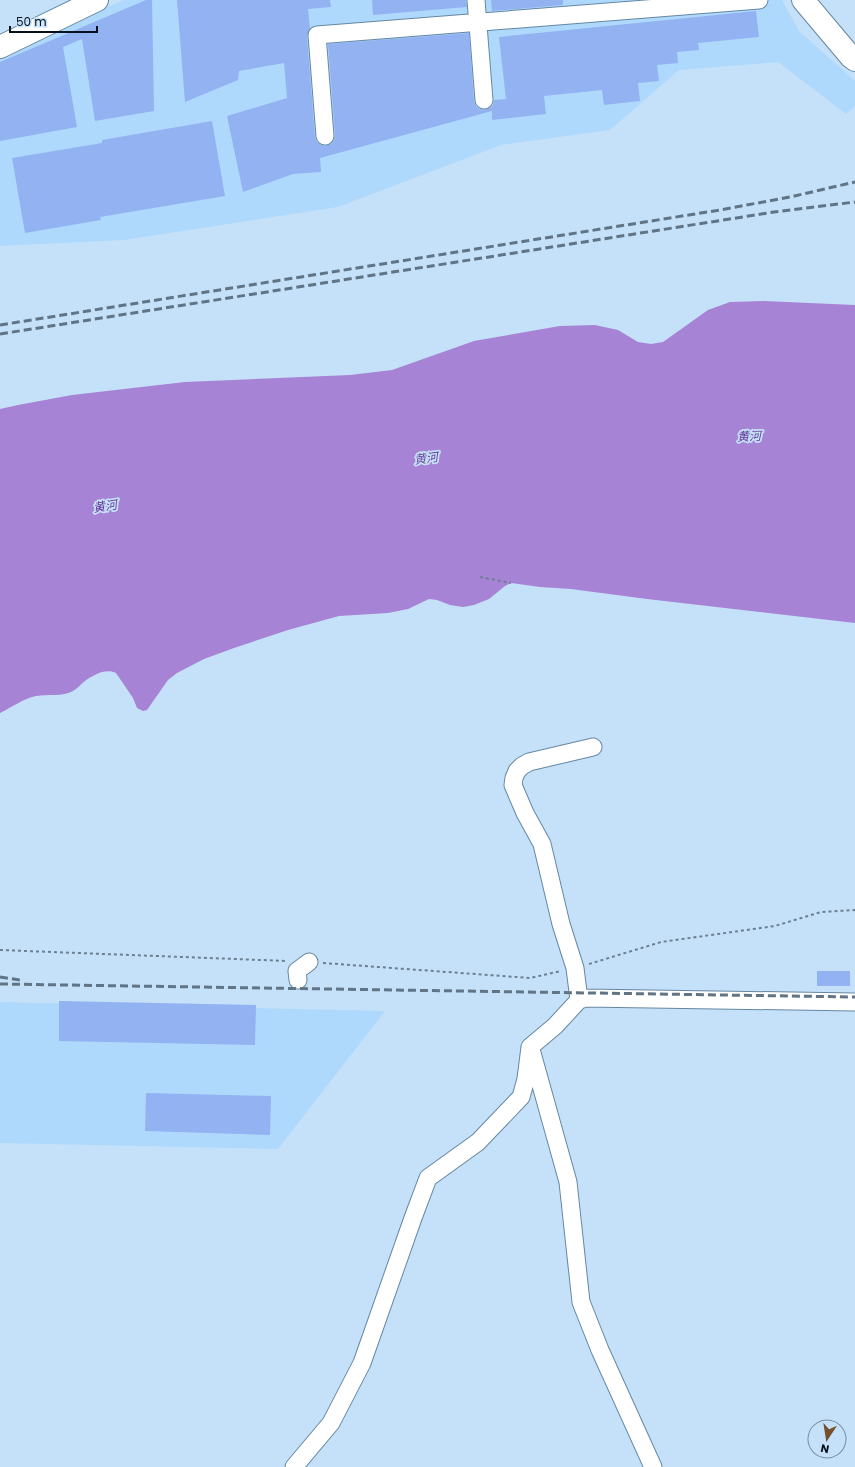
<svg xmlns="http://www.w3.org/2000/svg" width="855" height="1467" font-family="Poppins,'Noto Sans SC',sans-serif">
<rect width="100%" height="100%" fill="#c5e1f9"/>
<!-- built -->
<path fill="#afd9fc" d="M124,0H782L799,31L855,81V106L846,114L778,62L679,70L610,130L501,145L338,207L124,240L0,246V53Z
M0,1002L385,1011L278,1149L0,1143Z"/>
<!-- water -->
<path fill="#a783d5" d="M764,301L855,305V623L647,599L571,589L540,587L511,583L505,586L489,599L474,605L463,607L450,605L437,600L429,599L408,609L388,613L339,616L288,630L234,648L204,659L177,673L168,680L147,710L143,711L137,708L133,698L116,673C106,668 93,675 85,681C81,684 77,689 73,691C63,697 47,694 36,696C23,699 12,707 0,713V409L18,405L72,395L185,382L350,375L392,370L474,341L560,326L595,325L618,330L638,342L651,344L663,342L708,310L730,302Z"/>
<!-- building -->
<path fill="#92b2f2" d="M146,0H152L154,111L95,121L82,39L63,47L77,127L0,141V62Z
M177,0H330L331,7L308,9L310,29L307,36L315,137L317,142L321,145L325,146L331,144L334,140L335,135L328,44L469,33L474,101L476,106L479,109L484,110L490,108L493,105L494,100L506,99L499,37L756,11L759,37L698,43L699,50L677,52L678,63L657,65L659,81L638,83L640,101L604,105L602,90L544,96L546,114L492,120V111L320,158L321,172L293,174L243,192L227,116L287,98L284,63L239,71L238,80L185,102Z
M372,0H466L467,7L373,15Z
M491,0H563V5L492,11Z
M212,121L225,196L100,217L101,220L25,233L12,158L102,143V140Z
M817,971H850V986H817Z
M59,1001L256,1005L255,1045L59,1041Z
M146,1093L271,1096L270,1135L145,1131Z"/>
<g fill="none" stroke-linecap="round" stroke-linejoin="round">
<defs>
<path id="minor" d="M476,0L484,100
M325,136L317,35L759,0
M298,980L297,971L309,962
M579,1000L575,968L561,924L542,844L525,813L513,785L514,778L517,771L522,766L529,762L593,747
M532,1053L568,1182L581,1302L600,1350L653,1467
M294,1467L331,1423L362,1363L413,1218L428,1178L478,1142L521,1097L526,1079L530,1047L555,1026L579,1000L586,998L855,1002"/>
<path id="major" d="M803,0L851,57L855,60
M0,47L97,0"/>
</defs>
<!-- minor casing -->
<use href="#minor" stroke="#6587a2" stroke-width="19"/>
<!-- major casing -->
<use href="#major" stroke="#6587a2" stroke-width="24"/>
<!-- path -->
<path stroke="#6b7f91" stroke-width="2" stroke-dasharray="3 3" stroke-linecap="butt" d="M480,577L511,583
M0,950L287,961
M323,963L530,978L561,971
M589,964L661,942L775,926L821,912L855,910"/>
<!-- minor -->
<use href="#minor" stroke="#fff" stroke-width="17"/>
<!-- major -->
<use href="#major" stroke="#fff" stroke-width="22"/>
<!-- rail -->
<path stroke="#617485" stroke-width="3" stroke-dasharray="8 4" stroke-linecap="butt" d="M0,325L720,210L790,197L855,182
M0,334L774,212L855,202
M0,977L20,980
M0,984L855,997"/>
</g>
<g text-anchor="middle" dominant-baseline="central" stroke-width="3.5" stroke-linejoin="round" paint-order="stroke">
<!-- water labels -->
<g font-size="12" font-style="italic" fill="#69399b" stroke="#c5e1f9">
<text transform="translate(749 436) rotate(-2)">黄河</text>
<text transform="translate(426 458) rotate(-7)">黄河</text>
<text transform="translate(105 506) rotate(-9)">黄河</text>
</g>
</g>
<!-- north arrow -->
<g transform="translate(827 1439) rotate(192)"><circle r="19" fill="#c5e1f9" stroke="#788ea0"/>
<path d="M0-3L7 15L0 10L-7 15Z" fill="#76502c"/>
<text y="-6" font-size="11" font-weight="bold" text-anchor="middle" fill="#05111b">N</text>
</g>
<!-- scale -->
<path d="M10 26v6h87v-6" fill="none" stroke="#05111b" stroke-width="2"/>
<text x="16" y="26" font-size="12" fill="#05111b" stroke="#c5e1f9" stroke-width="3" paint-order="stroke">50 m</text>
</svg>
